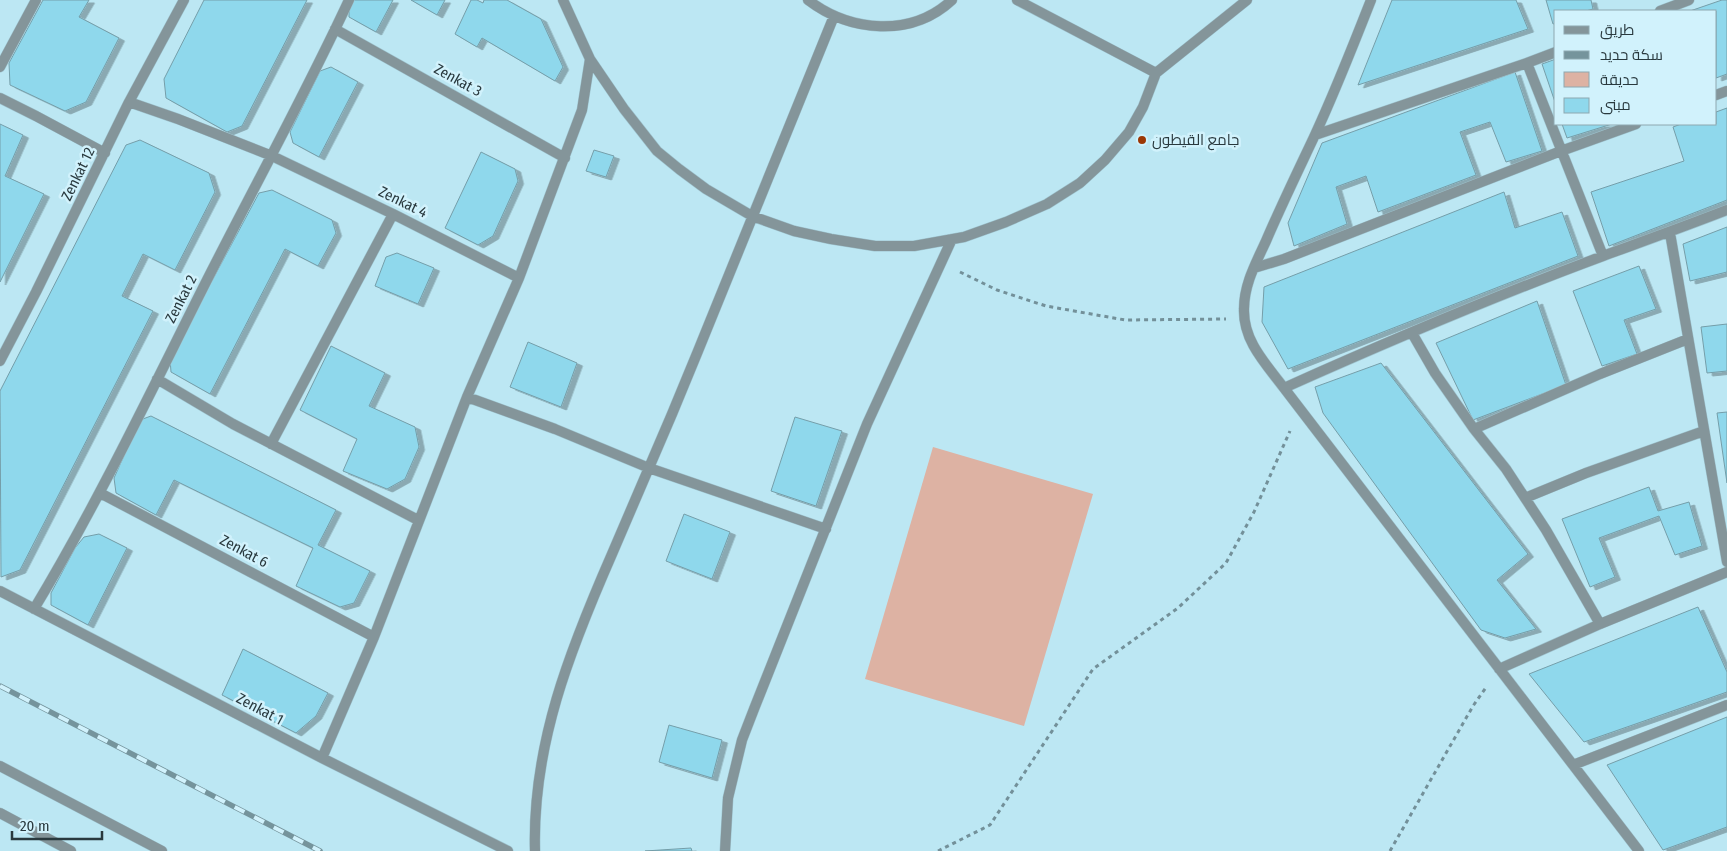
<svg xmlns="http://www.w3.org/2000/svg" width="1727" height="851" font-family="'Fira Sans Condensed',Cairo,sans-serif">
<defs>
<filter id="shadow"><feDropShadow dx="5.5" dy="3" stdDeviation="0" flood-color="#0004"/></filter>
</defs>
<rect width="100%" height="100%" fill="#bce7f3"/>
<!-- green -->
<path fill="#ddb2a3" d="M933,447L1093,494L1024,726L865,679Z"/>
<!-- building -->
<path fill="#8fd8ec" stroke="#759ea9" filter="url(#shadow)" d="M43,0H89L79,17L119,38L86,102L65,111L10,85L9,63Z
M204,0H307L242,126L227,132L166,98L164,79Z
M353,0H393L376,32L349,17V8Z
M411,0H445L437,15Z
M471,0H477L483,3L484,0H507L541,19L563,67L555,81L482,38L477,47L455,34Z
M1392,0H1516L1528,29L1358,85Z
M1546,0H1591L1593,9L1586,11H1556V23L1553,24Z
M1722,0H1727V74L1716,78V11H1690Z
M1556,59V105L1542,64Z
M331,67L358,82L319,157L293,143L290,132L320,71Z
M1515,72L1542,151L1506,162L1490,122L1460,132L1476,175L1378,212L1366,176L1336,187L1347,224L1294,246L1288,223L1322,143Z
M1727,108V200L1609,246L1591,192L1684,161L1673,127L1681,124H1716V112Z
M0,124L23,135L5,176L44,194L0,282Z
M1562,124H1612L1567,138Z
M140,140L209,173L215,192L175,270L143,254L122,296L153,311L20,570L1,577L0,391L126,145Z
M594,150L614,156L606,177L586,171Z
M481,152L515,169L518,181L493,236L478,245L445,228Z
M272,190L332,220L336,233L318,266L285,249L210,394L171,372L170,359L259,193Z
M1504,192L1515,228L1562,212L1578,256L1288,369L1262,322L1264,287Z
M1727,227V272L1690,281L1683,244Z
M397,253L434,268L418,304L375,286L386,257Z
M1639,266L1656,309L1624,320L1637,354L1602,366L1573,291Z
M1537,301L1566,385L1473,420L1436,343Z
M1727,324V371L1707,373L1701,327Z
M528,342L577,363L561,407L510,387Z
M331,346L385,373L369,406L415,427L419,447L405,479L387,489L343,471L357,439L300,410Z
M1381,363L1528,554L1497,580L1536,629L1505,638L1481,630L1323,413L1315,387Z
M1727,412V483L1717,413Z
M151,416L336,510L318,545L370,571L354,603L340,607L296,586L313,548L174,480L156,515L116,493L114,478L140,420Z
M795,417L842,431L816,506L771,491Z
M1649,487L1658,511L1689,502L1702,546L1675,555L1659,516L1599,538L1615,577L1590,587L1562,519Z
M684,514L730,532L712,579L666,561Z
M99,534L127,548L88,625L51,605V593L75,548L84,537Z
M1698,607L1727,672V692L1584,742L1529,674Z
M243,649L328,693L316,716L296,733L222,695Z
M1727,717V827L1663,850L1607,765Z
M669,725L722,740L712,778L659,762Z
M691,848L692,851H645Z"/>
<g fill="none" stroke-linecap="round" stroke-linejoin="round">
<defs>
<path id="minor" d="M563,0L590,59L624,109L657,151L679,169L706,189L752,216L794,231L831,239L875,246H914L964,237L1006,222L1047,204L1080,183L1105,160L1129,132L1143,107L1156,73L1247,0
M808,0C850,32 911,38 952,0
M1017,0L1156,73
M1371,0C1353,46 1335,92 1314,137C1298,171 1281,206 1266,241C1256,263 1244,284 1244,309C1243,341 1266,364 1284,388L1639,851
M1660,11L1689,0
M335,29L565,158
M1527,63L1556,52
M0,67L36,0
M1716,95L1727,91
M0,98L36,116L105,153
M129,102L178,119L272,156L393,214L519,278
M1315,135L1527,63L1603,256
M1670,233L1727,562
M1254,268L1284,259L1561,151L1636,124
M1412,333L1435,373L1474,429L1506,469L1546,530L1600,624
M0,361L36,292L129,102L184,0
M157,379L233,424L418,520
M1284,388C1389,341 1495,296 1603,256C1644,241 1686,226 1727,210
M467,397L555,429L649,468L826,529
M1474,429L1600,374L1688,339
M271,444L393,214
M100,493L374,637
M1525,498L1586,473L1704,431
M0,591L322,758L508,851
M34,609C98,503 151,391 207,280C254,187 305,95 349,0
M1499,669L1600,624L1727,572
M322,758L374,637L467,397L519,278L582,110L590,59
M1573,765L1727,705
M0,766L162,851
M0,813L71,851
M535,851C532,745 570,650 612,554C632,508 652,461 672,414C727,282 779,149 834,16
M725,851L728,798L742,740L754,709L867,424L952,239"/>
</defs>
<!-- minor casing -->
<use href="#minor" stroke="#9fc4cf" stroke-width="11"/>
<!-- path -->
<path stroke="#739099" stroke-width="3" stroke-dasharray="4 4" stroke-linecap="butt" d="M960,272L997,290L1046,306L1125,320L1226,319
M938,851L990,825L1093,669L1178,608L1226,563L1254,512L1290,431
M1390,851L1473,706L1487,686"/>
<!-- minor -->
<use href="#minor" stroke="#84959a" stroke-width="10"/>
<defs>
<path id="rail" d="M0,686L320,851"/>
</defs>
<!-- rail casing -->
<use href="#rail" stroke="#75949c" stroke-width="5.5"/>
<!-- rail -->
<use href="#rail" stroke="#d1f2fc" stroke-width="4" stroke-dasharray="11" stroke-linecap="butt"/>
</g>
<!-- markers -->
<circle fill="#9b3704" stroke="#d1f2fc" stroke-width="2" cx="1142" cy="140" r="5"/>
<g text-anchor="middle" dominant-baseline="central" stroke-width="5" stroke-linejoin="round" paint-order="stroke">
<!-- street labels -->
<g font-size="15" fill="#29393e" stroke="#d1f2fc">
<text transform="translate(458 80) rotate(29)">Zenkat 3</text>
<text transform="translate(78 174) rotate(-64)">Zenkat 12</text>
<text transform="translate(403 202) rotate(26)">Zenkat 4</text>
<text transform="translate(181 299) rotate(-63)">Zenkat 2</text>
<text transform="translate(244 551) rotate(28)">Zenkat 6</text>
<text transform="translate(260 709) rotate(28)">Zenkat 1</text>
</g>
<!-- poi labels -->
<g font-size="15" fill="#29393e" stroke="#d1f2fc" text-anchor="start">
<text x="1152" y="140">جامع القيطون</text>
</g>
</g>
<!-- legend -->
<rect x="1554" y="10" width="162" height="115" fill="#d1f2fc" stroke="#8ea8b0"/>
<rect x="1564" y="26" width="25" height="8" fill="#84959a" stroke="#8ea8b0"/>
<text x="1600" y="35" font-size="15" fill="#29393e">طريق</text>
<rect x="1564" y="51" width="25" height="8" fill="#75949c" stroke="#8ea8b0"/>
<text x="1600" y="60" font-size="15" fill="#29393e">سكة حديد</text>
<rect x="1564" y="72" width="25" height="15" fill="#ddb2a3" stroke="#8ea8b0"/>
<text x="1600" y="85" font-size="15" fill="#29393e">حديقة</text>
<rect x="1564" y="98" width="25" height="15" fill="#8fd8ec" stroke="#8ea8b0"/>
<text x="1600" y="110" font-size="15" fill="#29393e">مبنى</text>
<!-- scale -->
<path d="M12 831v8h90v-8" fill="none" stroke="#29393e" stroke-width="2.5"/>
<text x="20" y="831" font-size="15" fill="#29393e" stroke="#d1f2fc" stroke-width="4" paint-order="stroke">20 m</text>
</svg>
